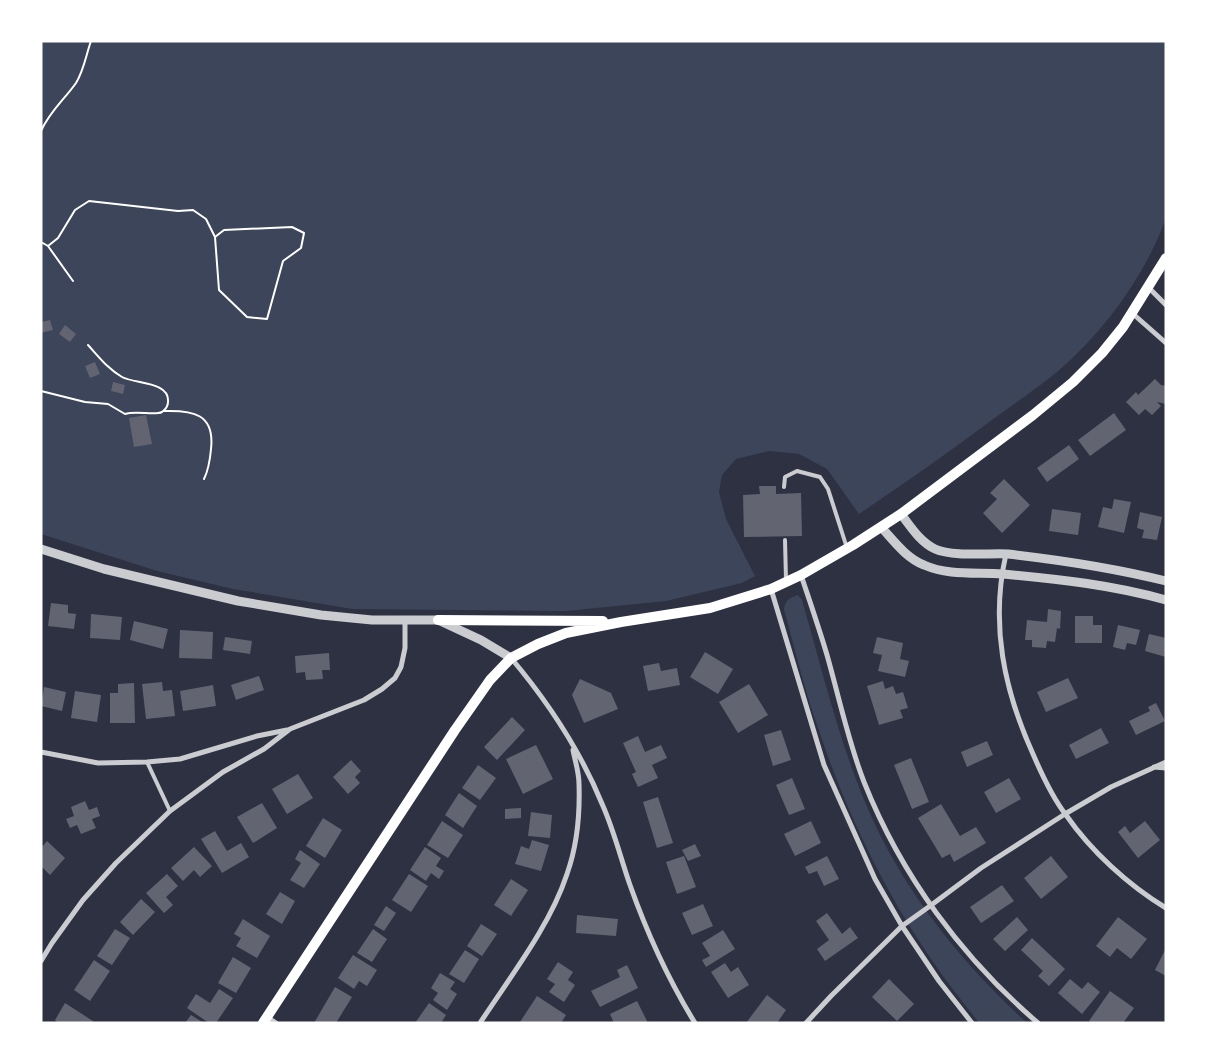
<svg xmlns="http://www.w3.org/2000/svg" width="1207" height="1064" font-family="'Nunito Sans',sans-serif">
<rect width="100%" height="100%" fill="#2d3142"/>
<!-- green -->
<path fill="#3c4559" d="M41,41H1166V218C1145,276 1104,332 1057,372C1038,388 1016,402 996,417C951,451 905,483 859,514L827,469L799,454L769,451L736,459L722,475L719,492L726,519L755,576L742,583L666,601L566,611L352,609L233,589L157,571L41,534Z
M798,595L802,600C822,669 839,742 868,809C904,892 961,962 1027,1023H979C962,1001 944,979 929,956C879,883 841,800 814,716C802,681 794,645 784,610C785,600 789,598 798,595Z"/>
<!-- building -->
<path fill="#626471" d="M50,320L53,330L41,333V322Z
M65,325L76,334L70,342L59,334Z
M95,362L100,374L90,378L85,366Z
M1155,379L1161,385L1166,386V404L1157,402L1161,406L1152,415L1145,409L1139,415L1126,402L1136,392L1138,395Z
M113,382L125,385L123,394L111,391Z
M1114,413L1126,430L1090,456L1078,440Z
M146,415L152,444L134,447L129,418Z
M1069,445L1079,459L1047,482L1037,468Z
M1004,479L1030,505L1002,533L983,513L997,499L990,493Z
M759,486H776V494L801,493L802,536L744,537L743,495L760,494Z
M1114,499L1131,502L1124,533L1098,527L1103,507L1112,509Z
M1052,509L1081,513L1078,535L1049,531Z
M1140,512L1162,517L1157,540L1142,538L1144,530L1137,528Z
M51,603L68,605V613L76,614L74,629L48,626Z
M1048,609L1061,611L1060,629L1057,628L1055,642L1047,641L1046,648L1032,647V640H1025L1027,620L1047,622Z
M91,614L122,617L120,640L90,638Z
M1075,616H1093V625H1102V643H1075Z
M134,621L168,629L163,649L130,640Z
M1118,625L1140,630L1136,645L1127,643L1125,650L1113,647Z
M180,630L213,632L212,659L179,658Z
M1149,634L1166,638V657L1145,651Z
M225,637L252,641L250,654L223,650Z
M877,637L903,643L900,659L909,661L905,677L878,671L882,655L873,653Z
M705,652L733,669L718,694L690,677Z
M329,653L330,670H322L323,679L306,680L305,672L296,673L295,656Z
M659,663L661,671L677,668L680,685L648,691L643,666Z
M259,676L264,690L236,700L231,685Z
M1068,678L1078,698L1046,712L1037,692Z
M580,679L611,693L618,709L584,723L572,695Z
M883,681L885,689L893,686L896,694L903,692L908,708L900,710L903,718L879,725L867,686Z
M162,682L163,691L172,690L175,716L146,719L142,684Z
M134,683L135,723H110V693H118V684Z
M749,684L768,715L738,733L719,702Z
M213,685L216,706L183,711L180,691Z
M44,687L66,692L62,711L41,706Z
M75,691L101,695L97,722L71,718Z
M1156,703L1165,721L1136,735L1129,721L1150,711L1148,707Z
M512,717L525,730L497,760L484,747Z
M1101,728L1109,743L1076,759L1069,745Z
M781,730L791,760L773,766L764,735Z
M638,736L645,752L661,745L667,758L652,765L658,778L638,787L632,774L636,772L623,743Z
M987,741L993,755L967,767L961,752Z
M536,745L553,779L523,794L506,759Z
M911,758L929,802L912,809L894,765Z
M351,760L361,771L355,777L360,783L348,794L333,777Z
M478,765L496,778L480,800L462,788Z
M298,774L313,798L287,814L272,789Z
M792,778L805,809L789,815L776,785Z
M1009,778L1021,799L996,813L984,792Z
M459,793L477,806L463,828L445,815Z
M658,797L673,843L657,848L643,802Z
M85,801L89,810L97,807L100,816L92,819L96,828L81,834L77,825L70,828L66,819L74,816L71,807Z
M262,803L277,828L253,843L237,817Z
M941,804L960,836L976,827L986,843L954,862L950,854L942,858L918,818Z
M521,808V818L505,819V809Z
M531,812L552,815L550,838L528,836Z
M323,818L342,830L325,858L306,846Z
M442,821L463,835L448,858L427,845Z
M811,821L821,843L795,856L784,834Z
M1145,821L1160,840L1138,858L1118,832L1125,826L1130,833Z
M215,831L227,851L241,843L249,857L222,873L201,839Z
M532,840L549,845L541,871L515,864L521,846L529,849Z
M47,841L65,858L50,875L41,866V848Z
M695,844L701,856L688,861L682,850Z
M194,847L212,866L200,877L194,870L183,881L171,868Z
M425,847L441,858L436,866L444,871L439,879L431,873L426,881L410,870Z
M300,850L320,864L304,888L290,880L301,863L295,859Z
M684,856L696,887L677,894L666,862Z
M827,856L839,879L824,886L817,871L809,874L805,867Z
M1051,856L1068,877L1041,899L1024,878Z
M167,874L178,886L166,897L173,905L164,913L146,893Z
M409,874L428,886L411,912L392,900Z
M511,879L528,890L511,916L494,905Z
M1002,885L1014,901L981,923L970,907Z
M280,892L295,901L282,924L266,914Z
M141,899L155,912L133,935L120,922Z
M703,904L713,926L692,935L682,913Z
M386,906L396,913L384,931L374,925Z
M827,913L842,934L850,927L858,938L825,961L817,949L829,940L816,921Z
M577,915L618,919L616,936L576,933Z
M1017,917L1028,930L1005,951L993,939Z
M1118,917L1147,939L1131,959L1117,948L1110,957L1096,946Z
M243,919L270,936L257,958L236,946L241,938L234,934Z
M481,924L497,934L482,956L467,946Z
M115,929L130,938L112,965L97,956Z
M373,929L387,939L372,962L357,953Z
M723,930L735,949L706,967L702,960L710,956L702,943Z
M1032,938L1065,969L1049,986L1038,976L1043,971L1021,950Z
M1166,948V976L1155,970Z
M465,950L479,959L464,983L449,974Z
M353,955L377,970L367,986L359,981L354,989L338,978Z
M233,957L251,968L236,993L218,983Z
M94,960L110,971L90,1001L74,990Z
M558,962L573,972L568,980L575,985L564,1002L549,992L555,984L547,979Z
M725,963L731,972L738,967L749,985L728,998L711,972Z
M627,965L638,988L600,1007L591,991L620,977L617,970Z
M440,973L455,982L450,989L457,994L447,1010L433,1000L438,993L431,988Z
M889,979L914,1004L897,1021L872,997Z
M1070,979L1082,989L1088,982L1100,992L1082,1014L1058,993Z
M335,987L352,997L336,1023H314Z
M219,989L233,998L216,1023H209L187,1008L196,994L210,1003Z
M1110,991L1134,1008L1123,1023H1092L1089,1021Z
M767,995L786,1010L777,1023H746Z
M537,996L566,1015L561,1023L520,1022Z
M637,1001L648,1023H614L610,1014Z
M65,1003L96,1023H58L55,1020Z
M429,1003L446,1015L441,1023H415Z
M191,1015L204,1023H185Z"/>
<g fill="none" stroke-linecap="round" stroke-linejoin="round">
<!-- path -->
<path stroke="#fff" stroke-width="2" d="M41,131C50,111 64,100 76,83C84,70 86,55 91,41
M41,242L48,246L58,238L75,210L89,201L178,211L193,210L206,219L215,237L224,230L292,227L304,233L301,248L283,261L267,319L247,317L219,290L215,237
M48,246L73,281
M41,391L85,402L108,404L125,414C137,410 154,416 162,412C166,409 168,406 168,402C170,381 134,384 122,377C108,369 99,357 88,345
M164,411C193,410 215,414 211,449C210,460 209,469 204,479"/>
<!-- service -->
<path stroke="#caccd0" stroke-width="4" d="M784,487L785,477L797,471L820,477L828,489L847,548
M785,540L786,580
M147,762L170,811"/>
<!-- minor -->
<path stroke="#caccd0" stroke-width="5" d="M1149,288L1166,305
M1132,313L1166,343
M1006,554C990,624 1004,690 1033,754C1042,775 1052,797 1066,815C1091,851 1128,885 1166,908
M801,575C810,602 819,628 827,655C839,697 848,741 864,782C901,875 962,958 1038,1023
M771,589L824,765L875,879L902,926L939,981L972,1023
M511,658C549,703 581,752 603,806C614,831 621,859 630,885C647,933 668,979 695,1023
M41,752L98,763L147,762L180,759L257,736L287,730
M1154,767L1166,768
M41,961L52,943L83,900L116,863L170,811L223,772L264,749L290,729L364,700L382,689L395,678L401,667L405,648V621
M267,1017L276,1023
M480,1023C510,977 550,926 567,874C577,846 580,814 579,784C579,772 575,761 573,750
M806,1023L831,996L902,926L930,906L981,868L1065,814L1111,787L1166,762"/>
<!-- tertiary -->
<path stroke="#caccd0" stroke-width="9" d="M901,514C911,527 920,542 935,549C953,557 988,553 1008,554C1061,560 1114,568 1166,581
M881,527C894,541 906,558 924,565C949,576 976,572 1003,574C1058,579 1113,585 1166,600
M41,549L104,569L238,601L321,615L372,620H438L481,640L511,658"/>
<!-- secondary -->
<path stroke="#fff" stroke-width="10" d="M438,620L603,621
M263,1023L455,730L490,680L511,658L538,644L566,633L621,622L710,608L771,589L801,575L853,545L901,514L1033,415L1073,382L1102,353L1123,327L1166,258"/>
</g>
<!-- border -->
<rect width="1207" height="1064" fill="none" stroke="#ffffff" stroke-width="85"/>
</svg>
